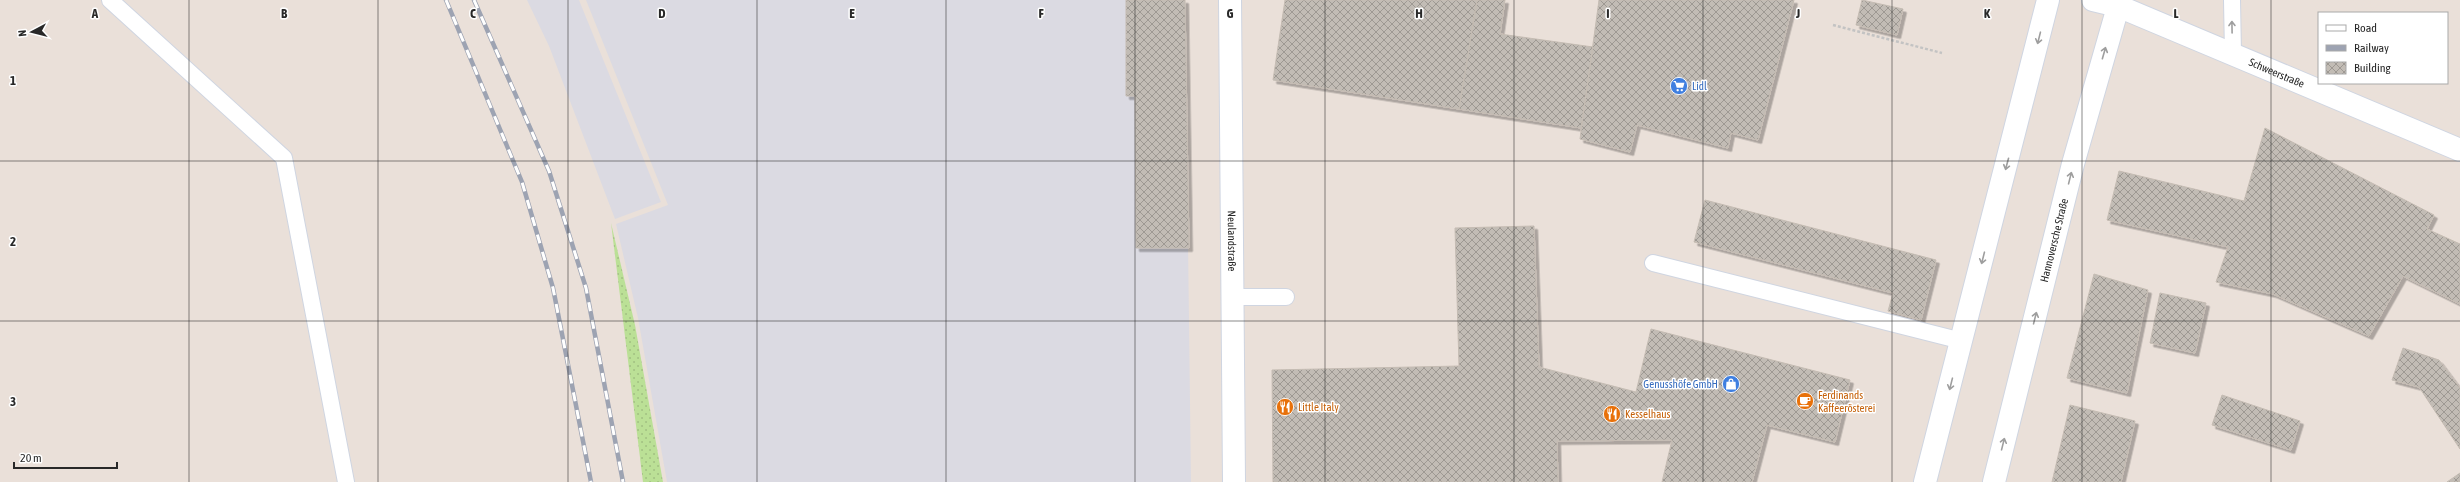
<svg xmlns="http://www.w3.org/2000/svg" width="2460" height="482" font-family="'Asap Condensed',sans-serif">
<defs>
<pattern id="grass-dots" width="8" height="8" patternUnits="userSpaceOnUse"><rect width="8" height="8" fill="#bbe096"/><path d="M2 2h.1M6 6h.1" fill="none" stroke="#a1c081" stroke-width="1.8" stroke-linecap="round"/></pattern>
<pattern id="building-cross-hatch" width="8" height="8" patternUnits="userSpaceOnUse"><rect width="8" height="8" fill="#c2bcb5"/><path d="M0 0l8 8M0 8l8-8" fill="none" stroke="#9e9993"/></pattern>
<filter id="shadow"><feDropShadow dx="3.5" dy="3.5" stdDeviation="0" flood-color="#0004"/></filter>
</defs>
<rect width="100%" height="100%" fill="#eae0d9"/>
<!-- industrial -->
<path fill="#dbdae2" d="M527,0H579L661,202L615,219L549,46Z
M586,0H1185L1191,482H667L638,318L616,224L668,205Z"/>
<!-- grass -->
<path fill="url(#grass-dots)" d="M611,223L635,325L663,482H643Z"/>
<!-- building -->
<path fill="url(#building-cross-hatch)" stroke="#c5bcb3" filter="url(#shadow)" d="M1126,0H1185L1189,248H1136L1135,96H1126Z
M1285,0H1477L1459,109L1273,80Z
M1477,0H1505L1500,34L1593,47L1581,128L1459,109Z
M1599,0H1794L1758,140L1731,133L1728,148L1637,125L1630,152L1580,139Z
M1862,0L1903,9L1897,35L1856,25Z
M2265,128L2434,215L2427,229L2460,244V304L2403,276L2369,336L2273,294L2216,282L2228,247L2107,220L2119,171L2244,201Z
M1705,200L1936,260L1921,320L1888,311L1893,293L1694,242Z
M1534,226L1539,367L1636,392L1651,329L1850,380L1835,442L1767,425L1752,482H1662L1672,440L1557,441L1558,482H1273L1272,370L1459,366L1455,228Z
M2094,274L2148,290L2127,393L2067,378Z
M2160,293L2206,303L2195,353L2150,343Z
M2403,348L2439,360L2460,388V449L2419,387L2392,380Z
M2222,395L2300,421L2291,450L2212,425Z
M2070,405L2135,421L2121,482H2052Z
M2460,473V482H2447Z"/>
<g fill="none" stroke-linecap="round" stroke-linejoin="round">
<defs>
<path id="service" d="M110,0L284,158L346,482
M2232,0L2233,54
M1653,263L1962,341
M1232,297H1286"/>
<g id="minor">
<path id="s1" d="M1230,0L1234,482"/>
<path id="s2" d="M2093,0L2118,6L2460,150"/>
</g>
<g id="secondary">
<path d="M1925,482L2048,0"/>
<path id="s3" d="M1994,482L2073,164L2120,0"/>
</g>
</defs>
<!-- service casing -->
<use href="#service" stroke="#cfd5e1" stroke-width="18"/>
<!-- minor casing -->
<use href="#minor" stroke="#cfd5e1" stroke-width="24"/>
<!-- secondary casing -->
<use href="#secondary" stroke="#cfd5e1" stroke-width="24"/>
<!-- path -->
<path stroke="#c3c3c3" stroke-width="2.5" stroke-dasharray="3 2" stroke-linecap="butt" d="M1833,25L1942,53"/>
<!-- service -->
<use href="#service" stroke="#fff" stroke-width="16"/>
<!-- minor -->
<use href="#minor" stroke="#fff" stroke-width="22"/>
<!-- secondary -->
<use href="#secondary" stroke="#fff" stroke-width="22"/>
<defs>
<path id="rail" d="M446,0L522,182L553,288L591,482
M474,0L549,171L586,288L623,482"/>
</defs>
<!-- rail casing -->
<use href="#rail" stroke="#9da3b2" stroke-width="4.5"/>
<!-- rail -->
<use href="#rail" stroke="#fff" stroke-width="3" stroke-dasharray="9" stroke-linecap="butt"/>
</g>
<!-- one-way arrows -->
<defs><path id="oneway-shaft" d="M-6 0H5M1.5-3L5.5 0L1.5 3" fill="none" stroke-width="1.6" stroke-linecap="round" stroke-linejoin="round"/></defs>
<g stroke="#9e9e9e">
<use href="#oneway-shaft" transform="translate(2232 27) rotate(-91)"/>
<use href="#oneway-shaft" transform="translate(2039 38) rotate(104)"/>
<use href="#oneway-shaft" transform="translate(2104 53) rotate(-74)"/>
<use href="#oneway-shaft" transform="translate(2007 164) rotate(105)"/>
<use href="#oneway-shaft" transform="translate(2070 178) rotate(-76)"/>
<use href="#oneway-shaft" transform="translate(1983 258) rotate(104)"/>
<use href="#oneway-shaft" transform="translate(2035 318) rotate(-76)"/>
<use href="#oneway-shaft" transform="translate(1951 384) rotate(104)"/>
<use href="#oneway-shaft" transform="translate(2003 444) rotate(-76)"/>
</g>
<!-- grid -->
<path fill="none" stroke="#282828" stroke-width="1" stroke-opacity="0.55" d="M189,0V482M378,0V482M568,0V482M757,0V482M946,0V482M1135,0V482M1325,0V482M1514,0V482M1703,0V482M1892,0V482M2082,0V482M2271,0V482M0,161H2460M0,321H2460"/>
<!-- icons -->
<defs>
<symbol id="supermarket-disc" viewBox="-11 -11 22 22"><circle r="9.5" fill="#3f7fe0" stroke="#fff"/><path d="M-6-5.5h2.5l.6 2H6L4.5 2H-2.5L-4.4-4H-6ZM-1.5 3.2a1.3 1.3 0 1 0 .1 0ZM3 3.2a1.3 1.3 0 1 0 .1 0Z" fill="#fff"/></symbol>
<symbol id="shop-disc" viewBox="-11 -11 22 22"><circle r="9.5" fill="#3f7fe0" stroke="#fff"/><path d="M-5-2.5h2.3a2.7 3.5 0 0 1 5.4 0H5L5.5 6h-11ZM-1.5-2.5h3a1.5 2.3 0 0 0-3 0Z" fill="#fff"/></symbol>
<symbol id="cafe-disc" viewBox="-11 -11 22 22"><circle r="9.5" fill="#e8710a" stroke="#fff"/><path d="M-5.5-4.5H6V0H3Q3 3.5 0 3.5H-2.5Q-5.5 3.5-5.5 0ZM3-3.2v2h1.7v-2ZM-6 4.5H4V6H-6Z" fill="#fff"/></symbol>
<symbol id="restaurant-disc" viewBox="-11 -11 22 22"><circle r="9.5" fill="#e8710a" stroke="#fff"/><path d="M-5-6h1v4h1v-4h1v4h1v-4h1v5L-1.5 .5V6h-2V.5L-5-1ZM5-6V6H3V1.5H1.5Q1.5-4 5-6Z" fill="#fff"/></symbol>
</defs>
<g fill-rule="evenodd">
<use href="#supermarket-disc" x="1669" y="76" width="20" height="20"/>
<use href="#shop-disc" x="1721" y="374" width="20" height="20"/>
<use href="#cafe-disc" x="1795" y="391" width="20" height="20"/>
<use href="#restaurant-disc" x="1275" y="397" width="20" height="20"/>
<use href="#restaurant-disc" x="1602" y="404" width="20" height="20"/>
</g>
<g text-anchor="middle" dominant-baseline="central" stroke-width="3" stroke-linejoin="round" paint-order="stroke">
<!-- street labels -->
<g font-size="11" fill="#282828" stroke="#fff">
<text stroke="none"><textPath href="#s2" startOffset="198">Schweerstraße</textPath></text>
<text stroke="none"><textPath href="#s3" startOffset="249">Hannoversche Straße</textPath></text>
<text stroke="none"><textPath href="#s1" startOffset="241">Neulandstraße</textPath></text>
</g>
<!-- shop labels -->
<g font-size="11" fill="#366cbe" stroke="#fff" text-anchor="start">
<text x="1692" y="86">Lidl</text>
<text x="1718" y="384" text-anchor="end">Genusshöfe GmbH</text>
</g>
<!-- food labels -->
<g font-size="11" fill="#c56008" stroke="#fff" text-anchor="start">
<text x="1818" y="395">Ferdinands<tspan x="1818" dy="13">Kaffeerösterei</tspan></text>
<text x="1298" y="407">Little Italy</text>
<text x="1625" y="414">Kesselhaus</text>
</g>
</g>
<g font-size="13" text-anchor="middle" font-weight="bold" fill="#282828" stroke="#fff" stroke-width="3" stroke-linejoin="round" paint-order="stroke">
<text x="95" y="18">A</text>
<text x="284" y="18">B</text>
<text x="473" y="18">C</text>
<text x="662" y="18">D</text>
<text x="852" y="18">E</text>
<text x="1041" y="18">F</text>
<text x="1230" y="18">G</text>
<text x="1419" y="18">H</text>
<text x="1608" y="18">I</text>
<text x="1798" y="18">J</text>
<text x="1987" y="18">K</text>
<text x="2176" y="18">L</text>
<text x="13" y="85">1</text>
<text x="13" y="246">2</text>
<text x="13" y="406">3</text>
</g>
<!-- legend -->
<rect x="2318" y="12" width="130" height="72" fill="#ffffff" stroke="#a9a9a9"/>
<rect x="2326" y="25" width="20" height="6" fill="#ffffff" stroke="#a9a9a9"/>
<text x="2354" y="32" font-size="12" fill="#282828">Road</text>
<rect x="2326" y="45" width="20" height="6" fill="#9da3b2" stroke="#a9a9a9"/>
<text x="2354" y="52" font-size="12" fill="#282828">Railway</text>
<rect x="2326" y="62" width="20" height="12" fill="url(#building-cross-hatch)" stroke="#a9a9a9"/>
<text x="2354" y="72" font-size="12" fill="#282828">Building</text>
<!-- north arrow -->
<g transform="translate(32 32) rotate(263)" stroke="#ffffff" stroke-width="3" paint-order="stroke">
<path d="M0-3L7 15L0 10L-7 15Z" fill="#282828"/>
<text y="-6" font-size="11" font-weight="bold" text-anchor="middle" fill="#282828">N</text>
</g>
<!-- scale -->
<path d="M14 462v6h103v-6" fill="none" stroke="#282828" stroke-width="2"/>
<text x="20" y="462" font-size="12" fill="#282828" stroke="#ffffff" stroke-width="3" paint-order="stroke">20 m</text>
</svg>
